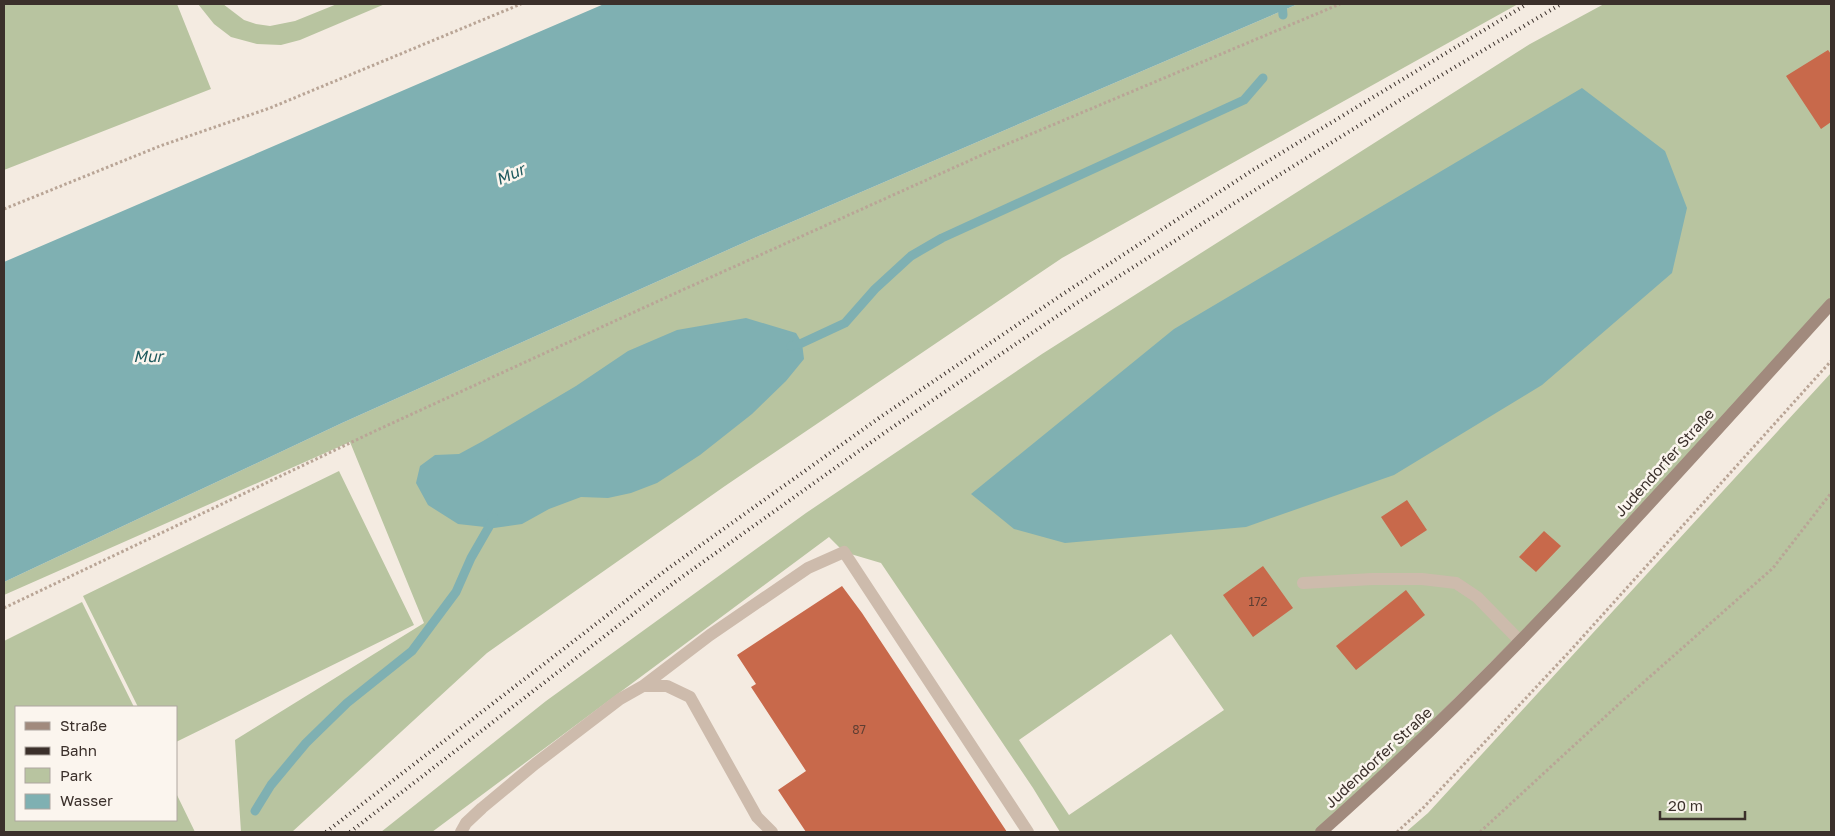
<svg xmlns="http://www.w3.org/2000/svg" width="1835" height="836" font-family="'Golos Text',sans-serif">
<rect width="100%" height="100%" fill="#f4ebe1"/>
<!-- green -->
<path fill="#b8c4a0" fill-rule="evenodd" d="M4,4H177L211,89L4,170Z
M198,4H223L244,20L256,24L270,26L295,21L337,4H385L300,40L281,45L257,44L231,37L214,24Z
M1298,4H1518L1062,258L725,486L487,653L292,832H241L235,740L424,623L350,442L4,595V582L342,423L752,239Z
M1604,4H1831V304L1648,505L1321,832H1060L1033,788L881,563L844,552L829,537L432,832H381L546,701L806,513L1042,354L1530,44ZM1171,634L1224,710L1069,815L1019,740Z
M1831,373V832H1406L1428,813Z
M339,471L414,625L176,742V707H138L83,596Z
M82,602L134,707H16V820H176V793L195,832H4V641Z"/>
<!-- water -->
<path fill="#7fb0b2" d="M604,4H1298L752,239L342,423L4,582V262Z
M1582,88L1665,151L1687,208L1672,273L1542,385L1394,475L1246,527L1065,543L1014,529L971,494L1174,329Z
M746,318L796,333L802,343L804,359L786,381L752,414L700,455L657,483L631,493L608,498L581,497L549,509L522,524L494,528L458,524L428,505L416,483L420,466L435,455L459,454L483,441L576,386L628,351L677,330Z"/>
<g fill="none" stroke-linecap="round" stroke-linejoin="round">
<!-- stream -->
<path stroke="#7fb0b2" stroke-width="9" d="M1282,4L1283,15
M791,346L802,343L845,323L875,289L911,256L942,238L1244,100L1263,78
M255,811L271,785L306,743L347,703L412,651L456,592L471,558L494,518"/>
</g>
<!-- building -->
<path fill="#c8694b" d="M1828,50L1831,54V122L1821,129L1786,76Z
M1407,500L1427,530L1401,547L1381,517Z
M1544,531L1561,546L1536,572L1519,557Z
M1263,566L1293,608L1253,637L1223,595Z
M842,586L862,613L1007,832H806L778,790L806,771L751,687L756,684L737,655Z
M1406,590L1425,615L1356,670L1336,646Z"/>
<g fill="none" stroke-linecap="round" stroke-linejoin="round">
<!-- path -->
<path stroke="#b9a596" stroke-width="3" stroke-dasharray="2.5 2.5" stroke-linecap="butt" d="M4,209L160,146L270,108L521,4
M4,608L375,431L678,292L993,150L1340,4
M1397,832L1423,808L1570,651L1831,361
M1480,832L1619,704L1773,568L1831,493"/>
<!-- lane -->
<path stroke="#cdbbac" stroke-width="12" d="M1303,583L1372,579H1422L1456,583L1477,597L1520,641
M643,686H667L690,697L757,817L772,832
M461,832L466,823L482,808L535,764L620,699L643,686L710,635L808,568L844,552L1028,832"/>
<!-- secondary -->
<path stroke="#a18a7d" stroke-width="12" d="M1321,832C1504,670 1667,485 1831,304"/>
<!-- rail -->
<path stroke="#3b302b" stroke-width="4" stroke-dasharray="1 4" stroke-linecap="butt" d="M326,832L666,570L879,418L1063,294L1253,170L1527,4
M350,832L675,582L887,431L1072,306L1263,185L1413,92L1561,4"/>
</g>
<g text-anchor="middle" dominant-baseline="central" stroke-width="5" stroke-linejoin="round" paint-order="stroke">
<!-- number labels -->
<g font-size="12" fill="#5e3e33">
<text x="1258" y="601">172</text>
<text x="859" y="729">87</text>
</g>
<!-- street labels -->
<g font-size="15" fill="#3b302b" stroke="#fbf5ee">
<text transform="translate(1664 462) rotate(-48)">Judendorfer Straße</text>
<text transform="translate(1378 757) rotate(-43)">Judendorfer Straße</text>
</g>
<!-- water labels -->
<g font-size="16" font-style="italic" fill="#1f5a5e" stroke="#fbf5ee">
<text transform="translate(510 174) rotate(-24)">Mur</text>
<text x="148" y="356">Mur</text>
</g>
</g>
<!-- border -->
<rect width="1835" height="836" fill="none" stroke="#3b302b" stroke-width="10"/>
<!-- legend -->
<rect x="15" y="706" width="162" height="115" fill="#fbf5ee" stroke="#aea6a0"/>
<rect x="25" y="722" width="25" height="8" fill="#a18a7d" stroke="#aea6a0"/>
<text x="60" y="731" font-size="15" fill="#3b302b">Straße</text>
<rect x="25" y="747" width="25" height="8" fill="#3b302b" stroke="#aea6a0"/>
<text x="60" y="756" font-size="15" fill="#3b302b">Bahn</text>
<rect x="25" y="768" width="25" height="15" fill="#b8c4a0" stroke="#aea6a0"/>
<text x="60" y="781" font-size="15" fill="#3b302b">Park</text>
<rect x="25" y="794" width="25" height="15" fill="#7fb0b2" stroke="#aea6a0"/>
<text x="60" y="806" font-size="15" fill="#3b302b">Wasser</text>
<!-- scale -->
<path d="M1660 811v8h85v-8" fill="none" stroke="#3b302b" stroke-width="2.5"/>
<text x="1668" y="811" font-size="15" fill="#3b302b" stroke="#fbf5ee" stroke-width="4" paint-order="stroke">20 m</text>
</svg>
